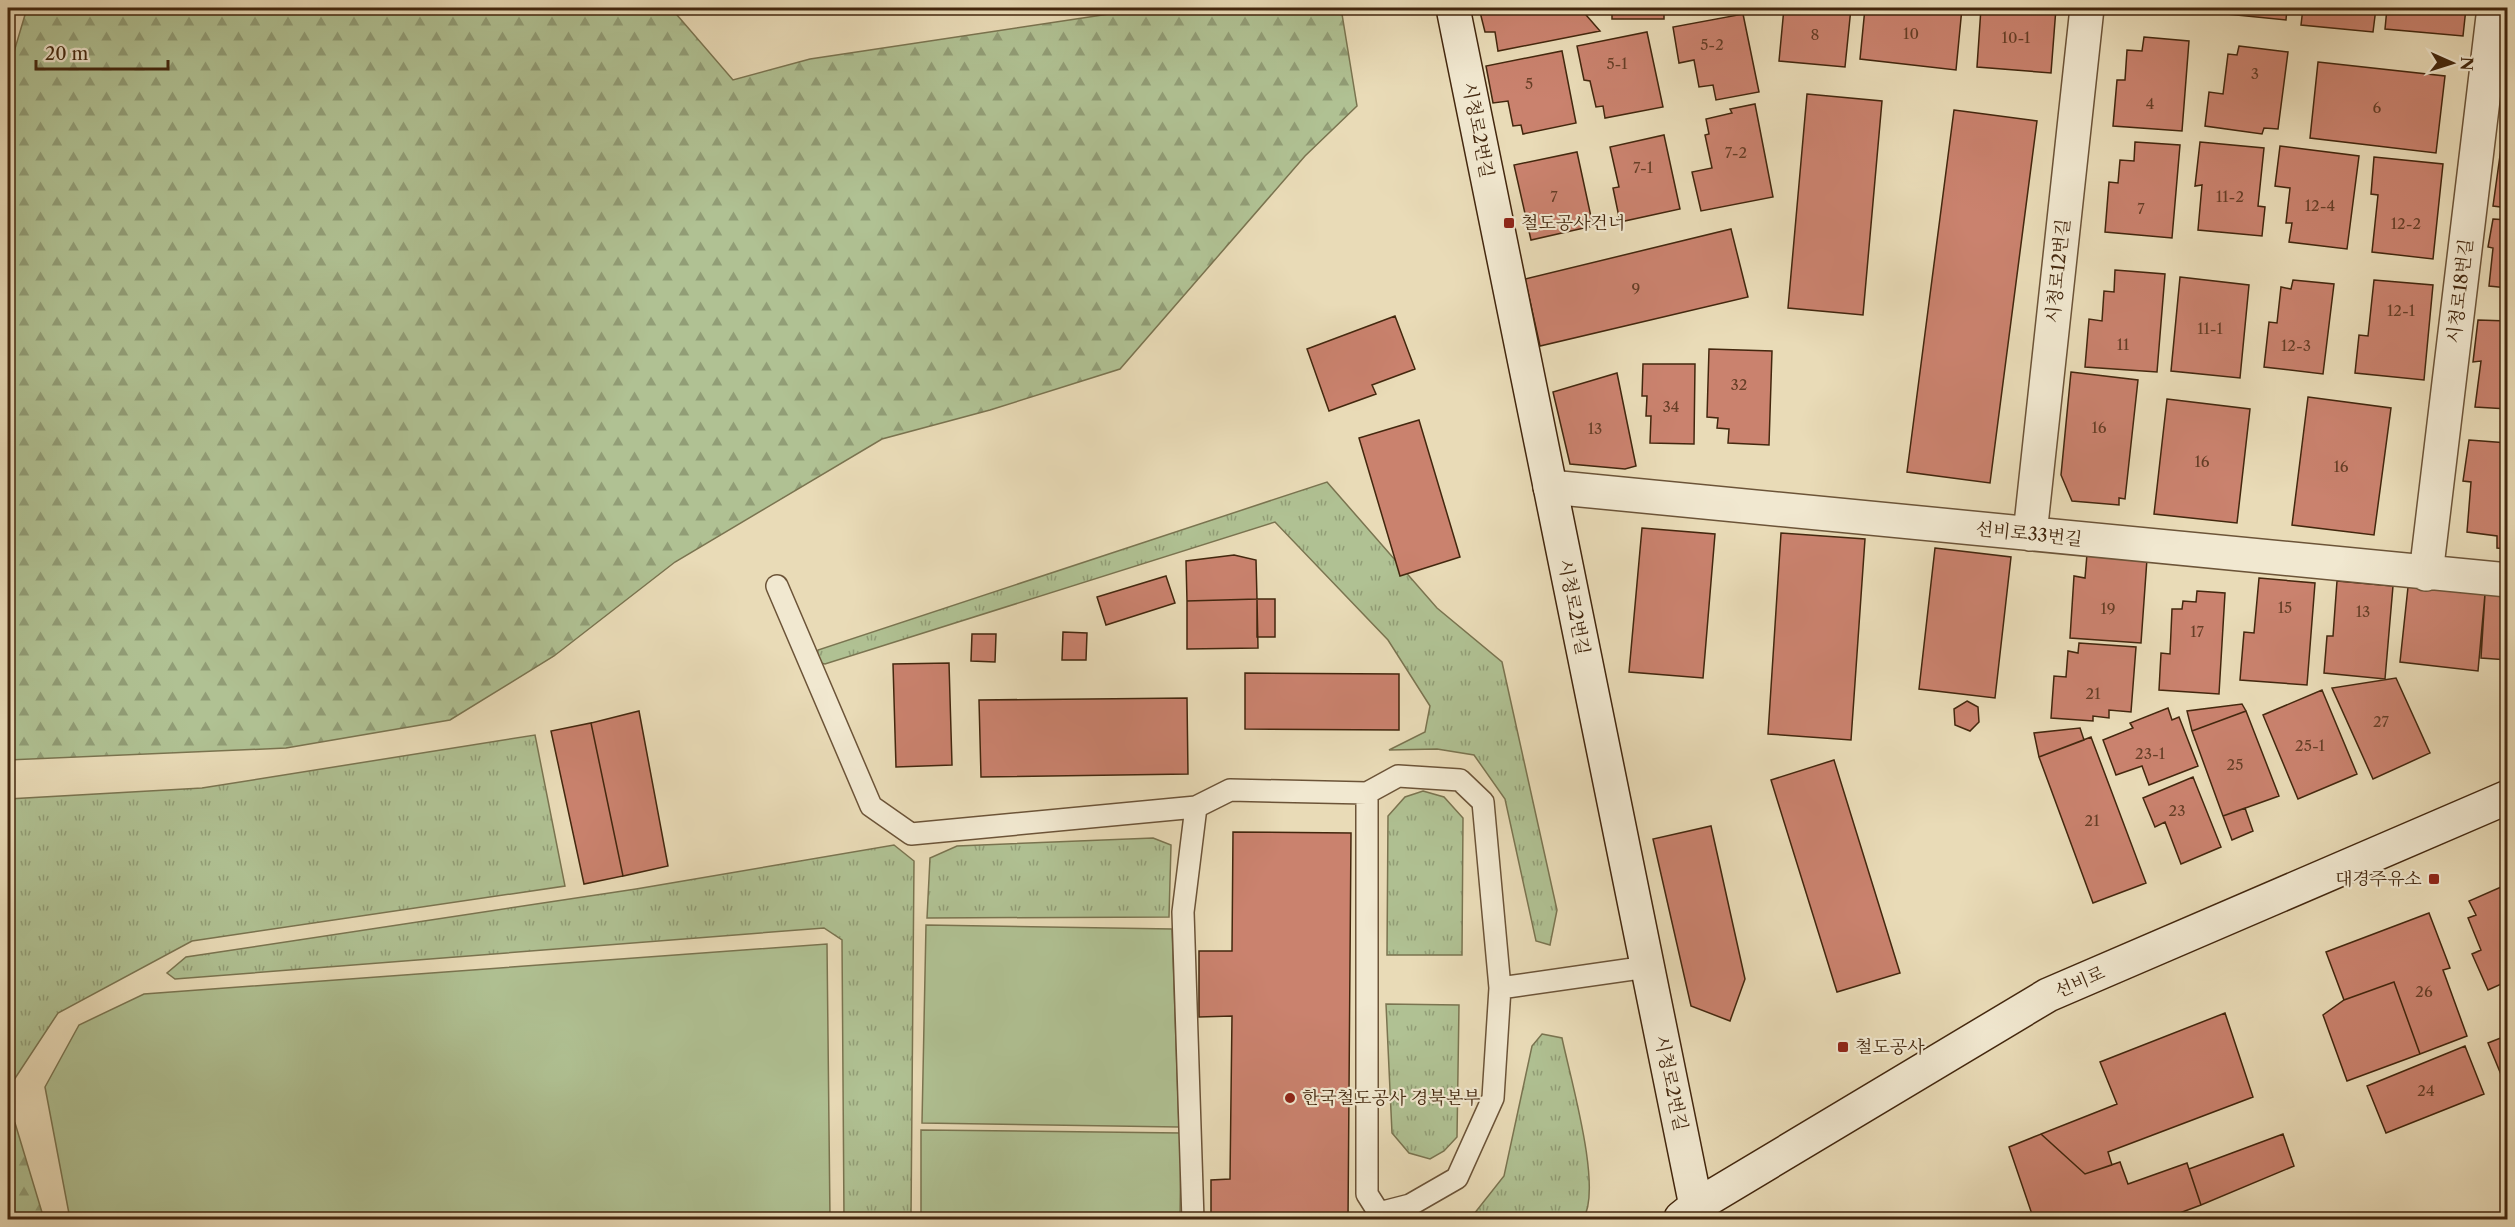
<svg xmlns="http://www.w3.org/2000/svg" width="2515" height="1227" font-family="'Libre Caslon Text','Noto Serif KR',serif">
<defs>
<pattern id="grass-tufts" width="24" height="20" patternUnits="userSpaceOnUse" patternTransform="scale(1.5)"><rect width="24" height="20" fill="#b0c193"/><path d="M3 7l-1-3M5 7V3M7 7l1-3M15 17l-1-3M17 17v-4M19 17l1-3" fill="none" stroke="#919d76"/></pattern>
<pattern id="forest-firs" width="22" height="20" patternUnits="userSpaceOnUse" patternTransform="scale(1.5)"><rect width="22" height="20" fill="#b0c193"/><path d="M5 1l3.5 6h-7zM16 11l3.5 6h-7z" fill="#919d76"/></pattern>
</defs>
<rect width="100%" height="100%" fill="#e9dbb7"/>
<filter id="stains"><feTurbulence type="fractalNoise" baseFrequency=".00333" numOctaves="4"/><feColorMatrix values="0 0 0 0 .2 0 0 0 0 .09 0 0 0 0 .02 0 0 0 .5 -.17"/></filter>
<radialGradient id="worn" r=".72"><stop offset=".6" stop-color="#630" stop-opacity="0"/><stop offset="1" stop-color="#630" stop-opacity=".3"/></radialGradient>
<!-- grass -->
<path fill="url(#grass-tufts)" stroke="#7a7450" stroke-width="1.5" d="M1327,482L1437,608L1502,662L1557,910L1550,945L1536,941L1505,799L1474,755L1437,749L1389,750L1425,732L1430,706L1388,640L1275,522L825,664L816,662L818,650Z
M535,735L565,886L192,941L58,1013L8,1089V799L202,788Z
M1423,791L1444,797L1463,818L1462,955H1387L1388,816L1405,797Z
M1153,838L1171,845L1169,917L927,918L930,858L957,846Z
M894,845L914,861L911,1219H844L842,940L824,928L175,979L167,973L186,957L636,889Z
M1386,1004L1459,1005L1457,1137L1444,1151L1430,1159L1409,1153L1392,1133Z
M1542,1034L1562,1038C1570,1077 1603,1189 1583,1219H1470L1504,1176L1532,1046Z"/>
<!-- forest -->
<path fill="url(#forest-firs)" stroke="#7a7450" stroke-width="1.5" d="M27,8H671L733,80L810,59L1129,11L1177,8H1341L1357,106L1305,156L1120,369L990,410L882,439L675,562L554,656L450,720L286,748L8,760V72Z
M8,1122L15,1123L44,1219H8Z"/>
<!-- garden -->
<path fill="#b0c193" stroke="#7a7450" stroke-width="1.5" d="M926,925L1172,929L1179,1127L922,1123Z
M827,944L830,1219H70L45,1087L79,1025L144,994Z
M921,1130L1181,1133L1180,1219L921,1220Z"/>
<!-- building -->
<path fill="#ca826e" stroke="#43270e" stroke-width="1.5" d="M1479,8H1580L1600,31L1498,51L1495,32H1485Z
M1612,8H1664V19H1612Z
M1672,8H1712V10Z
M1784,8H1851L1845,67L1779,61Z
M1865,8H1962L1956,70L1860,59Z
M1981,8H2056L2051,73L1977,67Z
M2217,8H2287L2286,20L2217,13Z
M2303,8H2376L2373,32L2301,25Z
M2387,8H2466L2463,36L2385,29Z
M1743,14L1759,92L1716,100L1713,85L1699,87L1694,60L1679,63L1673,27Z
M1647,32L1663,107L1605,118L1603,106L1596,107L1590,81L1584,80L1577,46Z
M2144,37L2189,41L2182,131L2113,126L2117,80H2125L2127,50L2142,51Z
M2239,46L2288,52L2278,129L2264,128L2262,134L2205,126L2209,92L2223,94L2228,54L2237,55Z
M1562,51L1576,123L1523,134L1521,125L1513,126L1508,101L1493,103L1486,66Z
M2318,62L2445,76L2436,153L2310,138Z
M1807,94L1882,101L1863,315L1788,308Z
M1755,104L1773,197L1701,211L1692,172L1712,168L1705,135L1709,134L1706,119L1732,113L1730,109Z
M1954,110L2037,121L1990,483L1907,472Z
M2503,134H2508V208L2493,206Z
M1664,135L1680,209L1620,222L1613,188L1619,187L1610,147Z
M2135,142L2180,145L2172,238L2105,232L2109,182L2118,183L2120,160L2134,161Z
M2200,142L2264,148L2258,206L2265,207L2262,236L2198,230L2202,185L2195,186Z
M2280,146L2359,156L2347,249L2289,242L2292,223H2286L2290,188L2275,186Z
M1577,152L1593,226L1531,240L1514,165Z
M2374,157L2443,164L2433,259L2372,252L2378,195L2371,194Z
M2493,219L2508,220V288L2489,286L2493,248L2488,247Z
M1731,229L1748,297L1540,346L1525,279Z
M2115,270L2165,274L2157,372L2085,367L2089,319L2102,321L2104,291L2114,292Z
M2180,277L2249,285L2240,378L2171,371Z
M2293,280L2334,284L2323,374L2264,367L2269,322L2277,323L2281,287L2291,289Z
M2374,280L2433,285L2424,380L2355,373L2359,335L2368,336Z
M1395,316L1415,369L1372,385L1376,394L1329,411L1307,349Z
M2478,320L2508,321V409L2475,407L2481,361L2473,362Z
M1709,349L1772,351L1769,445L1728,443L1729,429L1717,428L1718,418L1707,417Z
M1643,364H1695L1694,444L1650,443L1651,416H1646L1647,396H1642Z
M2071,372L2138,380L2125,499L2119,498V505L2072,501L2061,475Z
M1617,373L1636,466L1625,469L1570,464L1553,392Z
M2308,397L2391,408L2374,535L2292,525Z
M2167,399L2250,409L2237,523L2154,514Z
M1419,420L1460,557L1400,576L1359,438Z
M2469,440L2508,443V549L2497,548V536L2467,532L2471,482L2463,481Z
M1642,528L1715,534L1703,678L1629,672Z
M1781,533L1865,539L1851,740L1768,734Z
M1935,548L2011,557L1995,698L1919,689Z
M2087,554L2147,559L2141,643L2070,638L2074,576L2085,578Z
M1234,555L1256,560L1257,599L1187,601L1186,561Z
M1166,576L1175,603L1106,625L1097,597Z
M2259,578L2315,583L2307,685L2240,680L2244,632L2254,633Z
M2337,581L2393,586L2385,679L2324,673L2327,636H2333Z
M2408,587L2485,594L2478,671L2400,662Z
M2197,591L2225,593L2219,694L2159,690L2161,653L2170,654L2172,609H2182L2183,601L2196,602Z
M2485,594L2508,596V660L2481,658Z
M1257,599L1258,648L1187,649V601Z
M1257,599H1275V637H1257Z
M1063,632L1087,633L1086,660H1062Z
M972,634H996L995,662L971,661Z
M2079,643L2136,647L2131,712L2109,710V718L2093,716V721L2051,718L2054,676L2066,677L2068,651L2078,653Z
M949,663L952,765L896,767L893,664Z
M1245,673L1399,674V730L1245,729Z
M2396,678L2430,753L2373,779L2332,688Z
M2322,690L2357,774L2298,799L2263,715Z
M1187,698L1188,774L981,777L979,700Z
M1967,701L1978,707L1979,722L1970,731L1955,725L1954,709Z
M2242,704L2246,711L2192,731L2187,711Z
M2168,708L2172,720L2179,717L2198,766L2149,785L2142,766L2116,775L2103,740L2133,728L2130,723Z
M639,711L668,866L623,876L591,723Z
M2246,711L2279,796L2223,816L2192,731Z
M591,723L623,876L584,884L551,731Z
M2080,728L2084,740L2039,757L2034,733Z
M2091,737L2146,883L2093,903L2039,757Z
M1834,760L1900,973L1837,992L1771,780Z
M2193,777L2221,847L2181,864L2165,822L2155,827L2143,798Z
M2245,808L2253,831L2232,840L2223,816Z
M1711,826L1745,979L1730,1021L1691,1006L1653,839Z
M1233,832L1351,833L1348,1220H1211V1180L1230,1179L1232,1016L1199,1017V951H1232Z
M2508,884V981L2488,990L2472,954L2481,950L2468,918L2476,915L2469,901Z
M2429,913L2450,968L2443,970L2467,1036L2420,1054L2394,982L2344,1000L2326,952Z
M2394,982L2420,1054L2347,1081L2323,1015L2344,1000Z
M2225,1013L2253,1097L2108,1152L2112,1165L2085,1174L2041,1134L2117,1104L2100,1062Z
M2508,1035V1089H2507L2488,1043Z
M2465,1046L2484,1094L2386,1133L2367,1086Z
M2041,1134L2085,1174L2120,1162L2128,1184L2187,1163L2201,1205L2161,1220H2034L2009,1147Z
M2283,1134L2294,1166L2201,1205L2189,1169Z"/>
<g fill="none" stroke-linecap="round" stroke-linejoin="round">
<defs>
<path id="service" d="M777,586L871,806L911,834L1196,807L1230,790L1367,793L1398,776L1460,780L1483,802L1500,988L1647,967
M1367,793V1194L1379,1213
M1193,1220L1183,912L1196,807
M1379,1220V1213L1410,1205L1457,1178L1493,1098L1500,988"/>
<path id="minor" d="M1550,487L2508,580
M2030,534L2087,8
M2426,574L2494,8"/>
<path id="secondary" d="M1453,8L1696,1206
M1681,1218L1696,1206L2048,995L2508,797"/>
</defs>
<!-- service casing -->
<use href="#service" stroke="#6c5438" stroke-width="24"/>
<!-- minor casing -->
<use href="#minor" stroke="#6c5438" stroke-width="36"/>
<!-- secondary casing -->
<use href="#secondary" stroke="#43270e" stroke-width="36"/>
<!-- service -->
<use href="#service" stroke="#f1e8d0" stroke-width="21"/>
<!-- minor -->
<use href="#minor" stroke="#f1e8d0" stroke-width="33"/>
<!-- secondary -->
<use href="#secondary" stroke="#f1e8d0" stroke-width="33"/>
</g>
<!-- markers -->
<g fill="#8f2418" stroke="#f1e8d0" stroke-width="2">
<rect x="1503" y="217" width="12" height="12" rx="3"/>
<rect x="2428" y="873" width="12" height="12" rx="3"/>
<rect x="1837" y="1041" width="12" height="12" rx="3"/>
<circle cx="1290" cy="1098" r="6"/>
</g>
<g text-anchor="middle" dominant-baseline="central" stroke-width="4.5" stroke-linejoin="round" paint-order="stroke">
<!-- number labels -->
<g font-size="15" fill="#653e26">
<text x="1911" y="33">10</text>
<text x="1815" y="34">8</text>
<text x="2016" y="37">10-1</text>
<text x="1712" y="44">5-2</text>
<text x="1617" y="63">5-1</text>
<text x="2255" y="73">3</text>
<text x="1529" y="83">5</text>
<text x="2150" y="103">4</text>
<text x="2377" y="107">6</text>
<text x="1736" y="152">7-2</text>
<text x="1643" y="167">7-1</text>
<text x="1554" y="196">7</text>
<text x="2230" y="196">11-2</text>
<text x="2320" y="205">12-4</text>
<text x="2141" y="208">7</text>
<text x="2406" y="223">12-2</text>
<text x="1636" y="288">9</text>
<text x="2401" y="310">12-1</text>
<text x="2210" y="328">11-1</text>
<text x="2123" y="344">11</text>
<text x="2296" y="345">12-3</text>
<text x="1739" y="384">32</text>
<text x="1671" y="406">34</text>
<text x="2099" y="427">16</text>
<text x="1595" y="428">13</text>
<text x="2202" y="461">16</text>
<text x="2341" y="466">16</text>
<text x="2285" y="607">15</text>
<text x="2108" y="608">19</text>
<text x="2363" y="611">13</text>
<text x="2197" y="631">17</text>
<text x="2093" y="693">21</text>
<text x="2381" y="721">27</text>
<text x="2310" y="745">25-1</text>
<text x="2150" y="753">23-1</text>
<text x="2235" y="764">25</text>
<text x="2177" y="810">23</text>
<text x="2092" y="820">21</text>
<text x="2424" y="991">26</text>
<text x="2426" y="1090">24</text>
</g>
<!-- street labels -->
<g font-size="18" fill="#43270e" stroke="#f1e8d0">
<text transform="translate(1478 130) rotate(79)">시청로2번길</text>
<text transform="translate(2058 271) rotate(-84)">시청로12번길</text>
<text transform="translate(2460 291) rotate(-83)">시청로18번길</text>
<text transform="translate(2029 534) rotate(6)">선비로33번길</text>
<text transform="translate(1574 607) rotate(79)">시청로2번길</text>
<text transform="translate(2080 982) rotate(-23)">선비로</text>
<text transform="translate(1671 1083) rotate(78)">시청로2번길</text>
</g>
<!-- poi labels -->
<g font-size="18" fill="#43270e" stroke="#f1e8d0" text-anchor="start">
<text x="1521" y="223">철도공사건너</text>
<text x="2422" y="879" text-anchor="end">대경주유소</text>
<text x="1855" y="1047">철도공사</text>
<text x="1302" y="1098">한국철도공사 경북본부</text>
</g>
</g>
<!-- margin -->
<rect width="2515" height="1227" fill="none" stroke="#e9dbb7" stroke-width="30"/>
<rect x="9" y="9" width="2497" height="1209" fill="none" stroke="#43270e" stroke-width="3"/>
<rect x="15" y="15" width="2485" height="1197" fill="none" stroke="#43270e" stroke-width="1.5"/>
<!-- north arrow -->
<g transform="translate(2452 63) rotate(93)" stroke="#f1e8d0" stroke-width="4.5" paint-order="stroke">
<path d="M0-4.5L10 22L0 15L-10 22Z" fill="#43270e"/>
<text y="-9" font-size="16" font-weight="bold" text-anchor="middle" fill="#43270e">N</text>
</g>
<!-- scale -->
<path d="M36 60v9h132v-9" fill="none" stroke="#43270e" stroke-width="3"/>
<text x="45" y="60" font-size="18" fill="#43270e" stroke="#f1e8d0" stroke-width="4.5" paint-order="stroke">20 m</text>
<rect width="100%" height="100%" filter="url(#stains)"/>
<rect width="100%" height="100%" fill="url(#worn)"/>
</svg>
